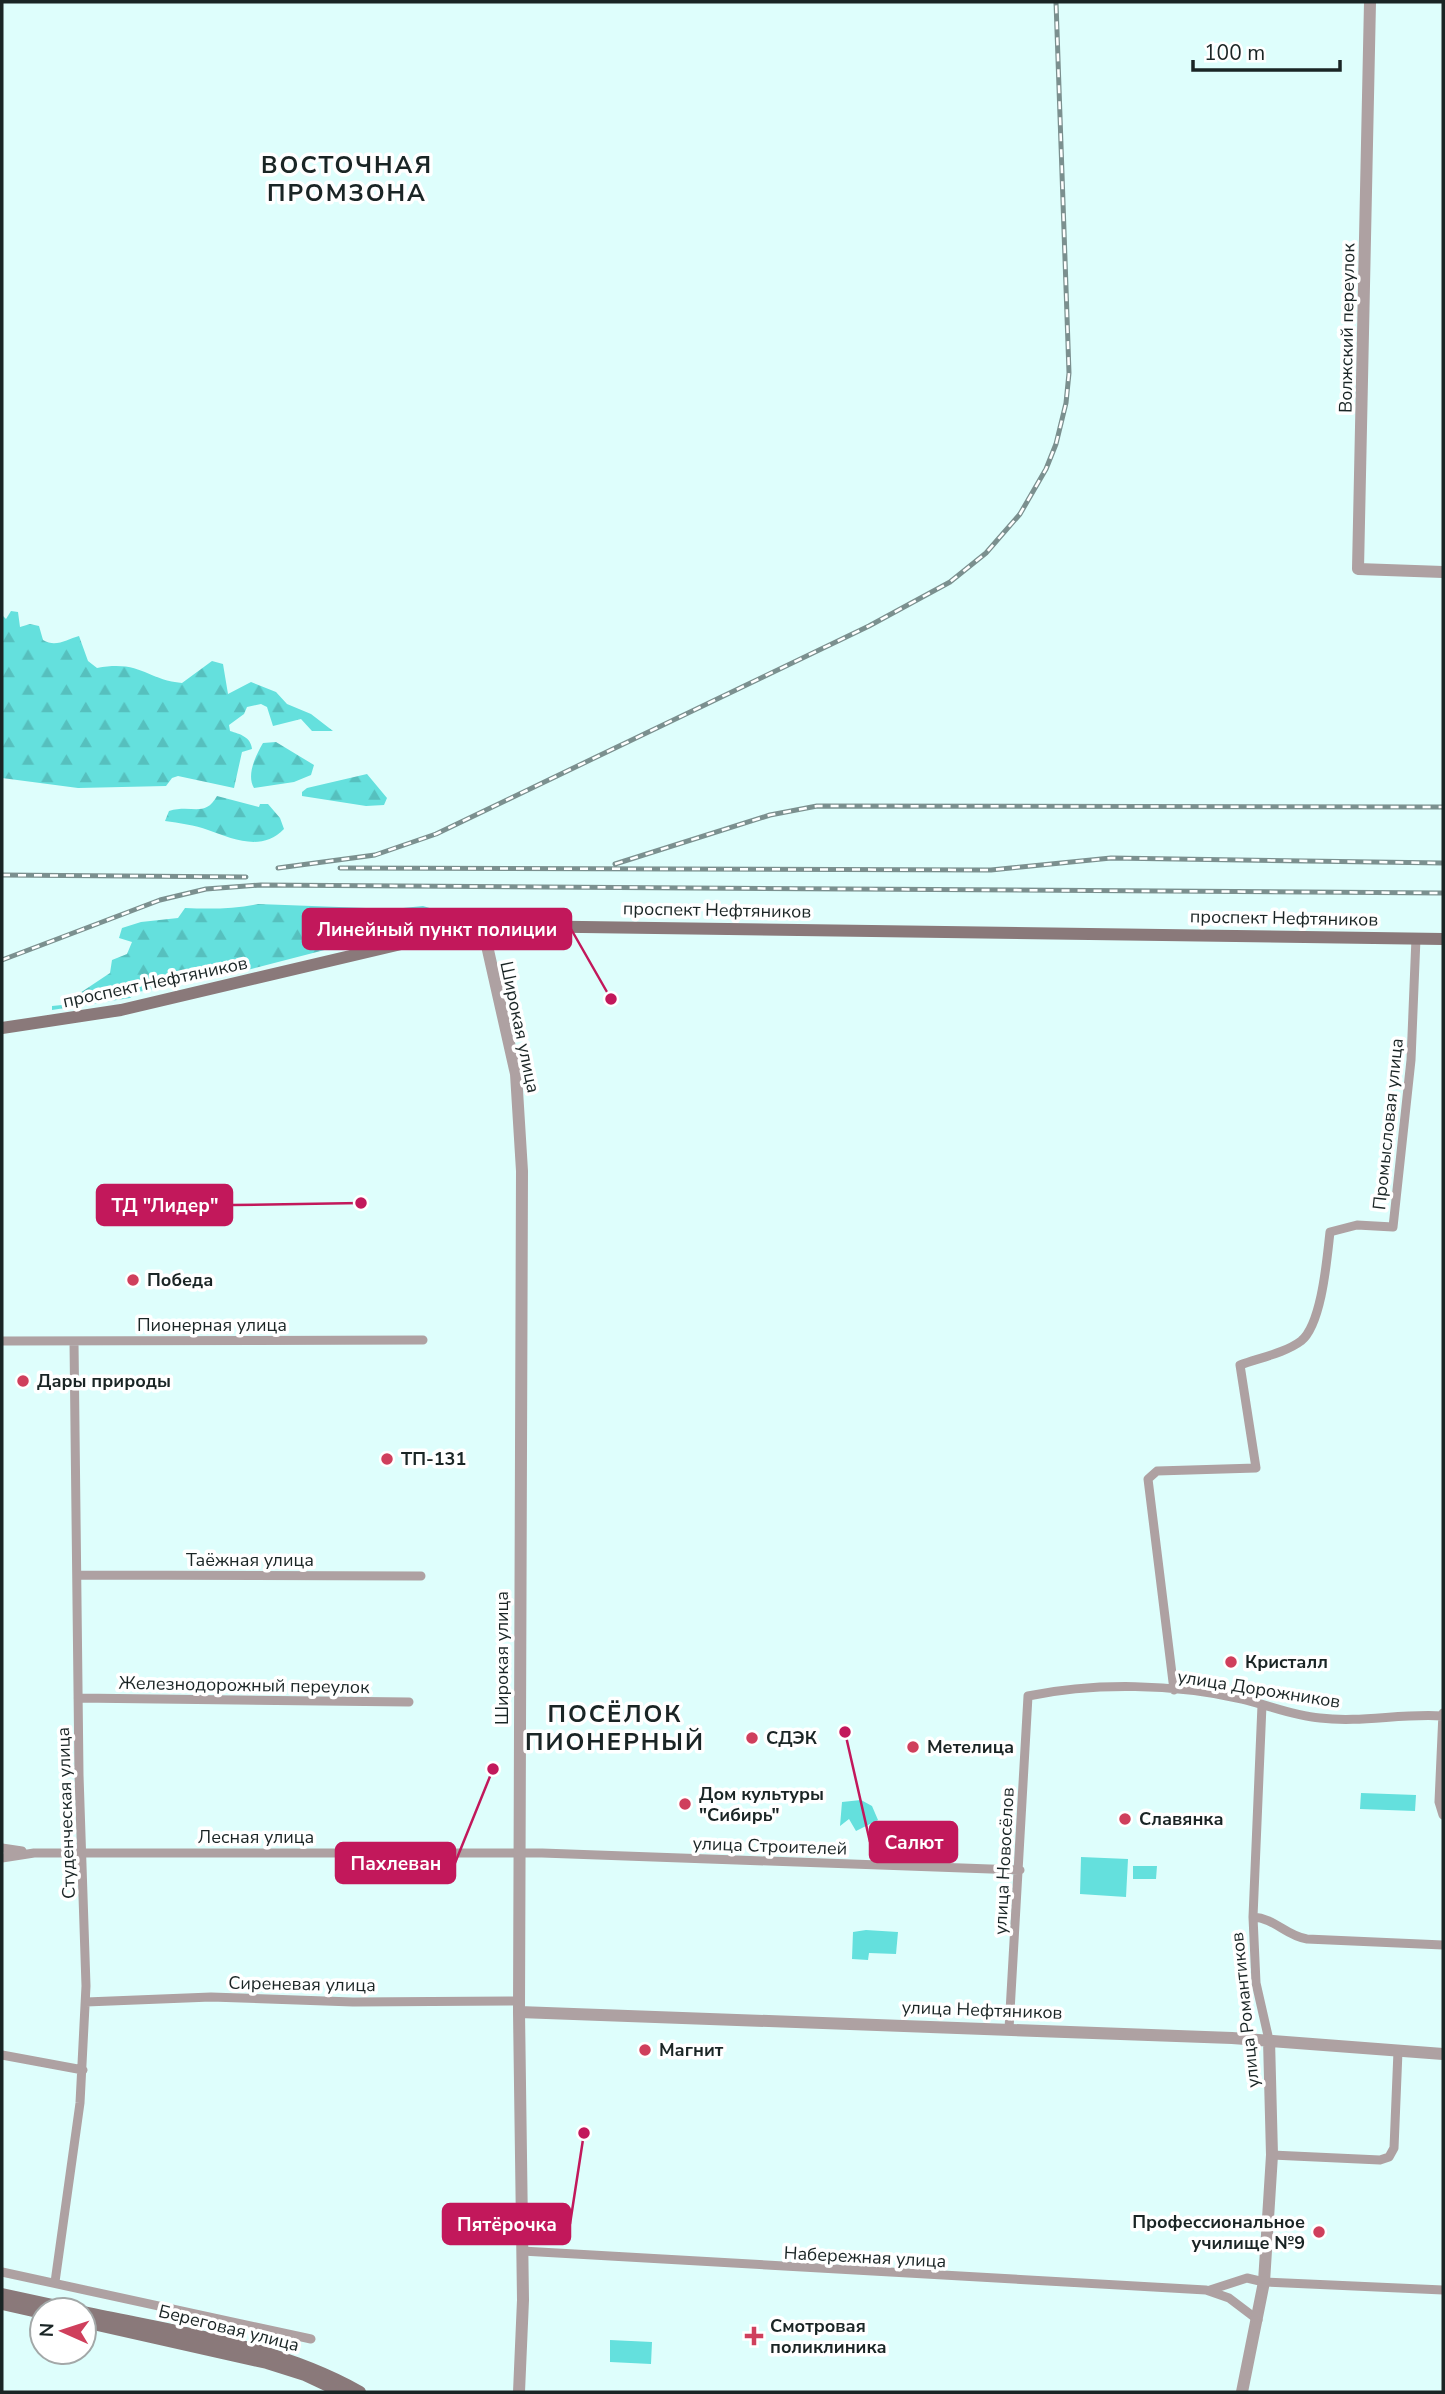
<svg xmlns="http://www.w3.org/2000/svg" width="1445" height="2394" font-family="'Nunito Sans',sans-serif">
<defs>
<pattern id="forest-firs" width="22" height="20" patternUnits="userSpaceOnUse" patternTransform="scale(1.75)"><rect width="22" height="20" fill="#64e0dd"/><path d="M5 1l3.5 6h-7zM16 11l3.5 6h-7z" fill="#56c0be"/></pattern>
</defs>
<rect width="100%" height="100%" fill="#defefc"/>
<!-- forest -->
<path fill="url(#forest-firs)" d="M11,611L18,612L20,627L30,624L39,626L43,640C56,648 67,639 79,636L88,661L97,668C142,660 146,680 182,683L212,661L223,664L228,694L251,682L276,692L287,704L311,714L333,731H312L301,719L273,726L267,707L261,704L247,707L244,714L229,725L230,731C240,734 251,737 252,749L242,752L234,788L178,776L172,778L166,786L78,788L2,778V615L6,619Z
M276,742L314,765L311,775L294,782L254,788C246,775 256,755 263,743Z
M367,774L387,798L384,805L366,806L302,796V792L307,788Z
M217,796L259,807L260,804H268L280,818L284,829C262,852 233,839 208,830C195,825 179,823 165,821L169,811C192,804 205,818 217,796Z
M258,904L393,909L423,906L433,909L429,919L417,916L401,920L367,939L232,974L193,976L184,983L138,992L130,998L52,1010V1006L62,1005L110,973L112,960L127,954L132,942L119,938L122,928L141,922L178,918L185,908C211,909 233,909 258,904Z"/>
<!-- green -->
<path fill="#64e0dd" d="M1361,1793L1416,1795L1415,1811L1360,1809Z
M861,1800L872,1806L878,1820L856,1831L849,1819L840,1826L842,1802Z
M1081,1857L1128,1859L1126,1897L1080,1894Z
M1133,1866H1157L1156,1879H1133Z
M866,1930L898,1932L896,1954L869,1953L868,1960L852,1959L853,1932Z
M610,2340L652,2342L651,2364L610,2362Z"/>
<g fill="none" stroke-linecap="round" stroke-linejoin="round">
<!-- minor -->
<path stroke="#aea1a2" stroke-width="9" d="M2,1341L423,1340
M79,1575L421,1576
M1174,1690L1148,1479L1157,1471L1256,1468L1240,1365C1259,1358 1285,1353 1301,1341C1322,1324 1327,1258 1330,1232L1357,1225L1393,1227L1411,1060L1416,938
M78,1698L409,1702
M1262,1705L1253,1917L1256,1983L1269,2040
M1443,1713L1439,1802L1443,1815
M2,1848L22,1851
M2,1858L34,1853H542L1020,1870
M1253,1917C1275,1918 1286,1936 1307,1939L1443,1945
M86,2002L211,1997L353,2002L519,2001
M1009,2029L1028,1696C1096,1682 1174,1684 1242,1699C1268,1705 1293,1716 1320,1718C1361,1723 1402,1713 1443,1716
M2,2055L83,2070
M1272,2155L1380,2160L1389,2157L1394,2148L1398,2051
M522,2251L1206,2290L1229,2298L1258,2320
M2,2272L311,2339
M55,2282L80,2103L86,1986L79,1775L74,1341
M1210,2290L1247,2278L1264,2282L1443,2290"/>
<!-- tertiary -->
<path stroke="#aea1a2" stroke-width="12" d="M1370,2L1358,569L1443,572
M483,928L516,1074L522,1171L519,2012L523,2300L519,2392
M519,2012L1232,2038L1443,2054
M1242,2392L1264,2282L1272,2155L1269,2040"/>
<!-- secondary -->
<path stroke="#8a797a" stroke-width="12" d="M2,1028L121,1010L431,937L510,926L1443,939
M2,2294L76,2310
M2,2304L42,2313
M84,2312C177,2332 277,2345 360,2392
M84,2322L267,2363L305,2375L341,2392"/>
<defs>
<path id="rail" d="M615,864L770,815L817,806L1443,807
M278,868L375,855L436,834L869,626L950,582L986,553L1020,514L1046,469L1056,444L1066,403L1069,373L1056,2
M340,868L991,870L1111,858L1443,863
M2,875L246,877
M2,960L160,900L206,889L261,885L1443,893"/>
</defs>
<!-- rail casing -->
<use href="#rail" stroke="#7b908f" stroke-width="5"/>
<!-- rail -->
<use href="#rail" stroke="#fff" stroke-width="2.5" stroke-dasharray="8" stroke-linecap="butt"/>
</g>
<!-- markers -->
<g fill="#cf3f5c" stroke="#fff" stroke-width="2.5">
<circle cx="133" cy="1280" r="7"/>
<circle cx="23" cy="1381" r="7"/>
<circle cx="387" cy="1459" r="7"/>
<circle cx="1231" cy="1662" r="7"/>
<circle cx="752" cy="1738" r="7"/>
<circle cx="913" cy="1747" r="7"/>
<circle cx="685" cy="1804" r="7"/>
<circle cx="1125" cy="1819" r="7"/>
<circle cx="645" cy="2050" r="7"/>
<circle cx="1319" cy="2232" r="7"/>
<path d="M750.5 2325.5h7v7h7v7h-7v7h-7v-7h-7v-7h7z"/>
</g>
<g text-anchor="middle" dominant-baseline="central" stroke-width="7" stroke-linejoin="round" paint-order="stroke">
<!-- street labels -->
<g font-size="18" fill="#1a2525" stroke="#fff">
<text transform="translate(1347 328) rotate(-89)">Волжский переулок</text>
<text transform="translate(717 910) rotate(1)">проспект Нефтяников</text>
<text transform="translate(1284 918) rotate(1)">проспект Нефтяников</text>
<text transform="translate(155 982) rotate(-12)">проспект Нефтяников</text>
<text transform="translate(520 1027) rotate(78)">Широкая улица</text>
<text transform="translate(1388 1124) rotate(-84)">Промысловая улица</text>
<text x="212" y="1325">Пионерная улица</text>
<text x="250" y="1560">Таёжная улица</text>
<text transform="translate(502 1658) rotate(-90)">Широкая улица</text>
<text transform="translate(244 1685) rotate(1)">Железнодорожный переулок</text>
<text transform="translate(1259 1689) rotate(9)">улица Дорожников</text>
<text transform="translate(66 1813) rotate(-92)">Студенческая улица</text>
<text x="256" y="1837">Лесная улица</text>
<text transform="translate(770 1846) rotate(2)">улица Строителей</text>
<text transform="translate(1004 1861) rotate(-87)">улица Новосёлов</text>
<text transform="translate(302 1984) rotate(1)">Сиреневая улица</text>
<text transform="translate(982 2010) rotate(2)">улица Нефтяников</text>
<text transform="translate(1245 2010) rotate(-96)">улица Романтиков</text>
<text transform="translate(865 2257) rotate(3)">Набережная улица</text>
<text transform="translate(229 2328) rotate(14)">Береговая улица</text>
</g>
<!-- poi labels -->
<g font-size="18" font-weight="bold" fill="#1a2525" stroke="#fff" text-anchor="start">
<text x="147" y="1280">Победа</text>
<text x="37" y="1381">Дары природы</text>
<text x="401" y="1459">ТП-131</text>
<text x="1245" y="1662">Кристалл</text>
<text x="766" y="1738">СДЭК</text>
<text x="927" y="1747">Метелица</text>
<text x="699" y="1794">Дом культуры<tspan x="699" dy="21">"Сибирь"</tspan></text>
<text x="1139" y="1819">Славянка</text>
<text x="659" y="2050">Магнит</text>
<text x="1305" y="2222" text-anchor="end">Профессиональное<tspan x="1305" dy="21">училище №9</tspan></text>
<text x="770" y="2326">Смотровая<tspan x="770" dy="21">поликлиника</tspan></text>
</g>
<!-- district labels -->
<g font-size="24" font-weight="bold" letter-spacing="2" fill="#1a2525" stroke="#fff">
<text x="347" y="165">ВОСТОЧНАЯ<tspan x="347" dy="28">ПРОМЗОНА</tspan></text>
<text x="615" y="1714">ПОСЁЛОК<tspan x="615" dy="28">ПИОНЕРНЫЙ</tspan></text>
</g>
</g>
<!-- callouts -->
<path fill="none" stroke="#c2185b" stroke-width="2.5" d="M611 999L571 929M361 1203L232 1205M845 1732L870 1842M493 1769L455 1863M584 2133L570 2224"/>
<g fill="#c2185b" stroke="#fff" stroke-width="2.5">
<circle cx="611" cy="999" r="7"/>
<circle cx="361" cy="1203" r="7"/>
<circle cx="845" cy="1732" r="7"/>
<circle cx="493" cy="1769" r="7"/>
<circle cx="584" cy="2133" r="7"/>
</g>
<g fill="#c2185b" stroke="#c2185b" stroke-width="2.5">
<rect x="303" y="909" width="268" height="40" rx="7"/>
<rect x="97" y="1185" width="135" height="40" rx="7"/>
<rect x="870" y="1822" width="87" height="40" rx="7"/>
<rect x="336" y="1843" width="119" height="40" rx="7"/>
<rect x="443" y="2204" width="127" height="40" rx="7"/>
</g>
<g font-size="19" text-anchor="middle" font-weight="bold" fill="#fff">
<text x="437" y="936">Линейный пункт полиции</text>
<text x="165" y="1212">ТД "Лидер"</text>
<text x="914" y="1849">Салют</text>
<text x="396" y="1870">Пахлеван</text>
<text x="507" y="2231">Пятёрочка</text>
</g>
<!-- border -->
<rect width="1445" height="2394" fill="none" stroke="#1a2525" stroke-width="7"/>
<!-- north arrow -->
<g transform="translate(63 2331) rotate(273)"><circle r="33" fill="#ffffff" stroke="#a3a8a8" stroke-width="2"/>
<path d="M0-5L12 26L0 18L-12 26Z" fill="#cf3f5c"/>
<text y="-10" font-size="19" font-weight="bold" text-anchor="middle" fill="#1a2525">N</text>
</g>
<!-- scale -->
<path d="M1193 60v10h147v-10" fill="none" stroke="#1a2525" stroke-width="3.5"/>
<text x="1204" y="60" font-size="21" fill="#1a2525" stroke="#ffffff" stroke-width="5" paint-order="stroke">100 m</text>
</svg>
